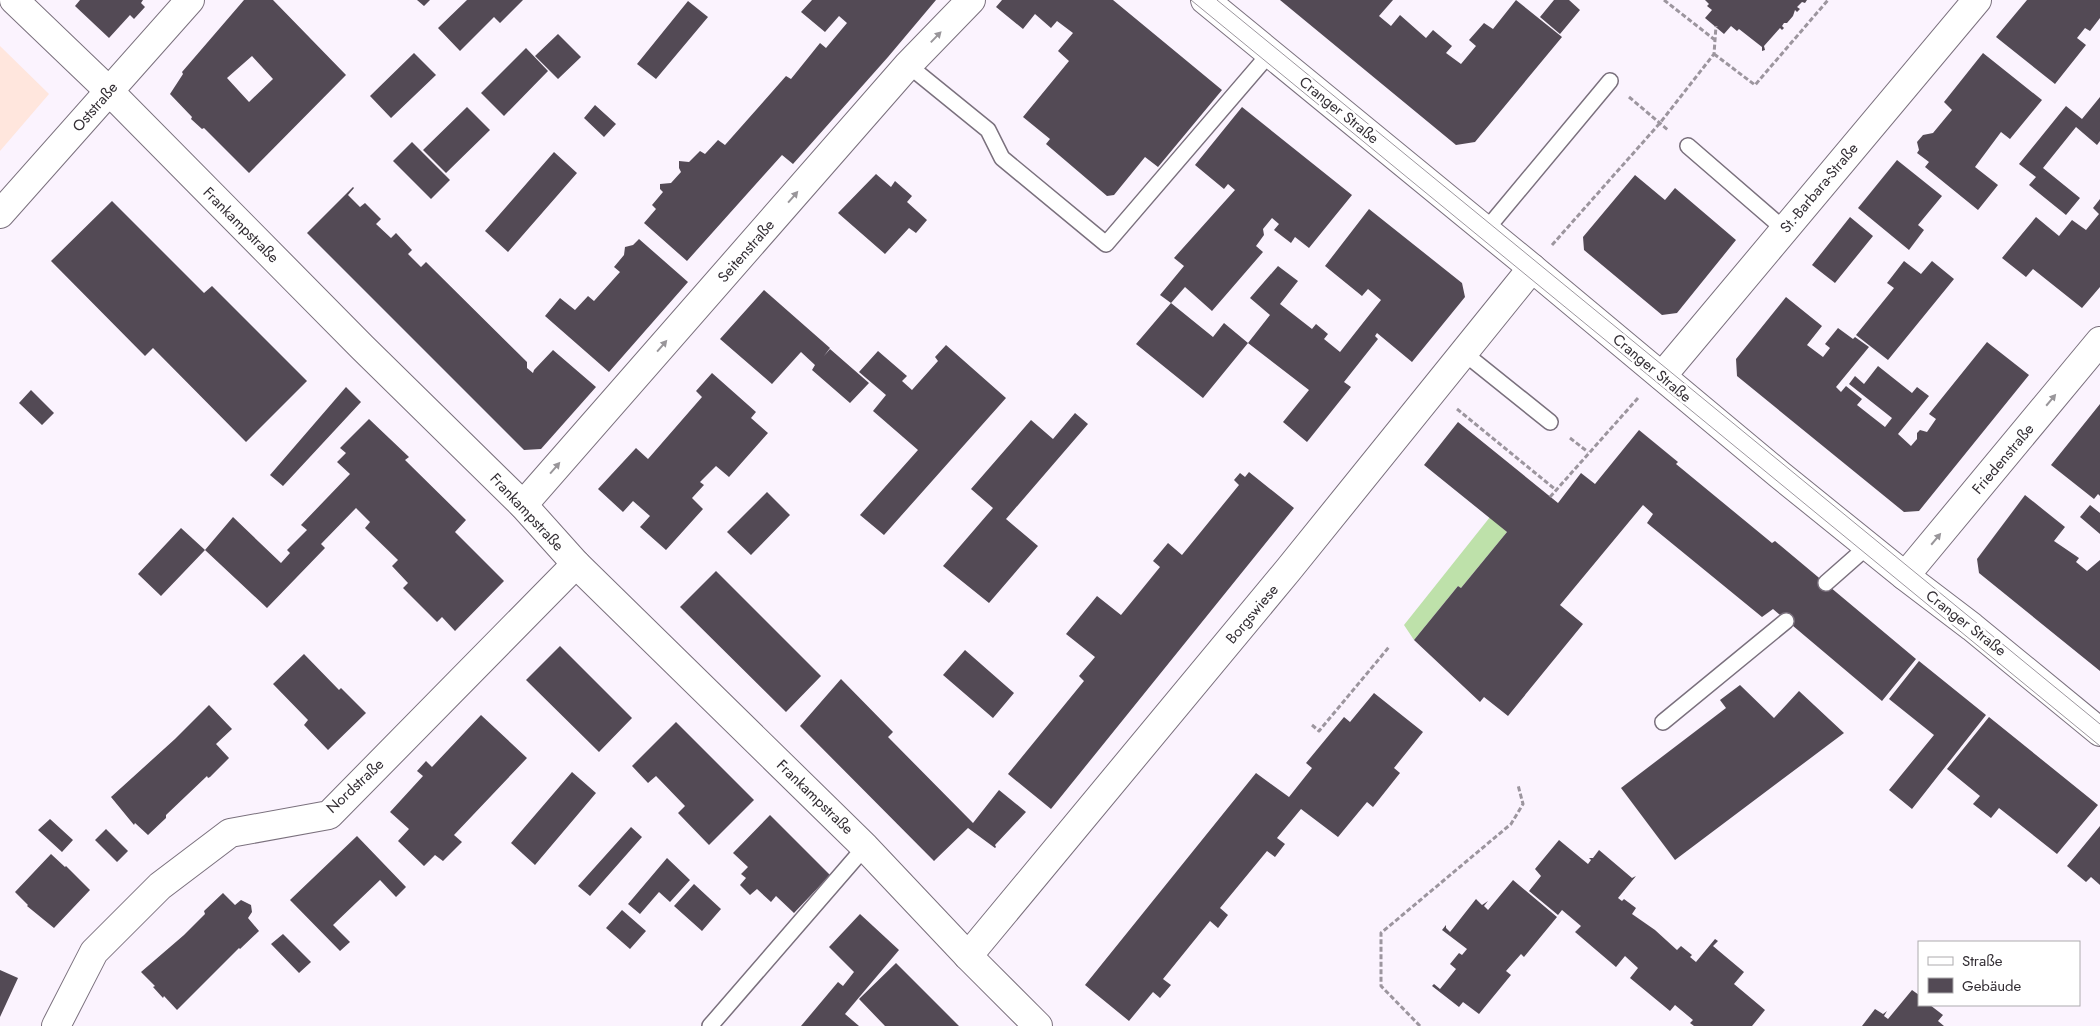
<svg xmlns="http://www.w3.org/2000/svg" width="2100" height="1026" font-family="Jost,sans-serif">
<rect width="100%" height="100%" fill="#fbf3fe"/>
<!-- education -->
<path fill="#ffe6dd" d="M0,46L49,94L0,151Z"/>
<!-- green -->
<path fill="#bee1aa" d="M1490,517L1507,532L1461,588L1458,586L1414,640L1404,625Z"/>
<!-- building -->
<path fill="#534a55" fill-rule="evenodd" d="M80,0H143L141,3L145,7L134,19L130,15L109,38L75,6Z
M244,0H273L346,75L249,173L204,128L202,129L191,119L192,117L170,94L183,74L182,72ZM252,56L273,79L249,102L227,78Z
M417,0H430L424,6Z
M467,0H523L500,23L494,17L460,51L438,28Z
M812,0H936L888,57L793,164L782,155L687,261L644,223L656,209L652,205L663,192L660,189V184L671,183L681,172L679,168V161L689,162L700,151L705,154L718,140L725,145L786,76L791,79L820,43L826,48L847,23L839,16L825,32L801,12Z
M1002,0H1113L1222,90L1158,167L1145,157L1114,195L1107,196L1046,144L1050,139L1023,117L1069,61L1058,51L1073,33L1057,21L1051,28L1035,14L1023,29L996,7Z
M1280,0H1393L1379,16L1391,26L1400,15L1426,38L1433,30L1452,46L1446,53L1461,64L1476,46L1469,40L1484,23L1493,29L1516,0L1562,37L1475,142L1456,145Z
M1554,0H1569L1580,10L1560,34L1540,17Z
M1705,0H1807L1805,3L1802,2L1797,7L1800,9L1797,12L1795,10L1793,16L1787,23H1784L1782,26L1784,28L1782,30L1780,28L1764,46L1765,50L1762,51V47L1739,29L1737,31L1731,26L1724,34L1705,18L1712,10L1707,6L1709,4Z
M2027,0H2100V18L2090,31L2085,28L2077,38L2086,45L2055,84L1996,37Z
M688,1L708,17L656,79L637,64Z
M558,34L581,57L558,79L535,56Z
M526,48L548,71L504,116L481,93Z
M414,53L436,75L391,118L370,96Z
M1983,53L2042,100L2010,139L2001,132L1975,167L1998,185L1978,210L1925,167L1929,162L1917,153L1919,150L1917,142L1923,135L1933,133L1952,110L1944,102Z
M2100,97V141L2097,145L2076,127L2043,168L2080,198L2066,215L2029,185L2036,177L2019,164L2066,106L2082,119Z
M595,105L616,124L604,137L584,118Z
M467,107L490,130L446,173L423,150Z
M1242,107L1352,195L1309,248L1295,237L1291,243L1274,230L1279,224L1272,218L1263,229L1264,235L1256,246L1263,252L1212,311L1185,287L1171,303L1160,295L1184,266L1174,258L1235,190L1228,184L1224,189L1195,165Z
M412,142L450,180L431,199L393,161Z
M554,152L577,173L508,252L485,231Z
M1897,160L1942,196L1918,225L1924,230L1909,250L1858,208Z
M876,174L891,187L895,181L912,196L907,202L927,220L916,233L909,228L885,254L838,213Z
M1635,175L1665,200L1675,188L1736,240L1677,313L1662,315L1584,250L1583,237Z
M353,187L354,188L348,195L360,207L365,203L381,219L376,224L391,238L396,233L412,250L408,254L421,267L426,262L527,362V368L533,373L534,370L553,350L596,387L541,449L524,450L307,233Z
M2100,199V287L2082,308L2033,269L2026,277L2002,258L2036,217L2059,236L2072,220L2086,230L2099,214L2093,208Z
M112,201L204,293L212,286L307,381L246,442L153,348L145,356L51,261Z
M1369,209L1462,283L1465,297L1412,362L1377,333L1375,336L1378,339L1344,382L1351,387L1307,442L1283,422L1309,390L1248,343L1203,398L1136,344L1171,303L1213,337L1224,323L1248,343L1270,315L1250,298L1278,266L1298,281L1280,304L1312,329L1316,324L1328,334L1324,339L1340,352L1381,300L1368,289L1362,296L1325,266Z
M1850,217L1873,236L1835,283L1812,265Z
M639,239L688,282L609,372L545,316L560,298L575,310L588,296L594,301L620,272L614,267L624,255L625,247L633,245Z
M1904,261L1921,274L1932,261L1954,279L1888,360L1856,335L1894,288L1887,283Z
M764,290L830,348L824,356L830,349L869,383L850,403L812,370L815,365L801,352L772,384L720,339Z
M1786,297L1822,326L1807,345L1823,357L1830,348L1825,344L1838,328L1853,339L1855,337L1869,347L1836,387L1841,392L1846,386L1862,399L1857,405L1885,427L1892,418L1849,384L1855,376L1864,384L1878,366L1912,393L1917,387L1929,396L1898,434L1911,446L1917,439V433L1920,430L1927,432L1936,419L1929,414L1987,342L2029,375L1919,511L1904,512L1737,376L1736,359Z
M946,345L1006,398L884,535L860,515L918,450L873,411L886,395L859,372L878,351L907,376L902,381L912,390L938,361L935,357Z
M712,373L756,412L751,418L768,433L729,477L716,466L700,482L704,485L692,498L703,509L666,550L640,527L650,516L633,501L623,512L598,489L636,448L648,459L702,397L696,391Z
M346,387L361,402L283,486L270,475Z
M31,390L54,413L42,425L19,403Z
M2100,404V496L2098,494L2094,499L2051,465Z
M1075,413L1088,424L1006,519L1038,546L989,603L943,566L993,508L971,489L1031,420L1053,439Z
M369,419L409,457L405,460L466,520L455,532L504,581L455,631L442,617L437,622L403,588L408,583L392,566L398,560L365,528L370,522L356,508L321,544L325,548L267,608L205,550L233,517L281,563L290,553L287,550L307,530L301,525L350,474L337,462L346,453L340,448Z
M1458,422L1558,503L1581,473L1595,484L1639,430L1678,462L1676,464L1772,543L1775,541L1916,659L1882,701L1773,609L1762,617L1647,523L1653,514L1643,505L1560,605L1583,624L1508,716L1484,697L1480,702L1414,640L1458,586L1461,588L1507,532L1424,465Z
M1249,472L1294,508L1051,809L1008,774L1084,681L1079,676L1095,657L1066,634L1097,596L1121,615L1160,567L1153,561L1168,543L1182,555L1239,485L1234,480L1240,473L1245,477Z
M767,492L790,515L751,555L727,532Z
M2025,495L2065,527L2054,541L2079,558L2076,562L2087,571L2100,560V671L1979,573L1977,559Z
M2090,505L2100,513V534L2080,517Z
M181,528L205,550L161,596L138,574Z
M716,571L821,676L786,712L680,607Z
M560,646L632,718L599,752L526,680Z
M965,650L1014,693L993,718L943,675Z
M304,654L339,690L341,688L366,713L328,750L304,725L308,720L273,684Z
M1919,661L1986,715L1912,809L1889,790L1934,735L1889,699Z
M841,679L893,732L888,737L973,823L999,790L1026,812L995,845L996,847L995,848L968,828L934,861L800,726Z
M1740,685L1774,718L1799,691L1844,733L1675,860L1621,788L1726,708L1720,700Z
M1374,693L1423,732L1394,768L1400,773L1373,807L1367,802L1338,837L1301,809L1277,838L1285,844L1275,857L1267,851L1220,908L1228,915L1218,928L1210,921L1163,979L1171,985L1160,998L1153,992L1129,1021L1085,985L1256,773L1289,797L1312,768L1306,763L1344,717L1350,722Z
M209,705L232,729L216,744L229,758L210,777L208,778L207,776L166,815V818L148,835L135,823L134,825L111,797L175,739Z
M481,715L527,758L454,835L462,842L443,861L435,855L424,866L398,841L409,829L390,812L423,776L417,771L426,761L432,767Z
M1989,717L2098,805L2057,854L1999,808L1991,818L1973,804L1980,796L1947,769Z
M676,722L754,800L709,845L678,813L685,806L656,776L648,783L632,766Z
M572,772L596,793L535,865L511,843Z
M770,815L830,875L794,913L776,896L771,902L757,889L750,895L740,885L746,878L741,874L748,867L733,853Z
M50,819L73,840L62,852L38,830Z
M2100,826V885L2091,877L2086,882L2067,866Z
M631,827L642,837L590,896L578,886Z
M106,829L128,851L117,862L95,840Z
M357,836L406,887L396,897L380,880L333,925L350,942L340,951L290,900Z
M1559,840L1588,864L1591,860L1589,858H1593L1599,850L1632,878L1636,876L1618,898L1622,901L1624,899L1636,908L1632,914L1655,930L1677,950L1681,946L1692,955L1690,957L1696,962L1715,939L1718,941L1713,946L1744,972L1734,984L1765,1010L1752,1026H1694L1690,1023L1693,1020L1675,1005L1670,1011L1630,978L1638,968L1625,956L1616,967L1575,932L1581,926L1562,910L1558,915L1529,891L1541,876L1535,869Z
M51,854L65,867L66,866L90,890L54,928L27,906L28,905L15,892Z
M667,858L690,880L670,902L659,892L640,914L628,904Z
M1513,880L1557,917L1524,957L1521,954L1506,971L1511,975L1479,1014L1463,1002L1459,1007L1432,986L1434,984L1440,989L1456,969L1450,964L1459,953L1462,955L1467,949L1442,930L1446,925V928L1450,932L1476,899L1482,905L1488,901L1484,906L1488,910Z
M694,884L721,909L702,931L674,906Z
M223,893L235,905L241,900L251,905L252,912L248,918L259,931L240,949L239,948L177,1010L164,996L163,998L153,987L155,986L141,972L184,935L205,914L204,911Z
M622,910L646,931L630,949L606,928Z
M860,914L899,950L845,1014L859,1026H801L838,982L843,986L854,972L829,947Z
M283,934L311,962L299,973L271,944Z
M896,963L959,1026H885L859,999Z
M0,970L18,978L0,1017Z
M1912,990L1919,995V1005H1930L1943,1015L1938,1021L1944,1026H1862L1875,1009L1883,1014L1887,1011L1884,1016L1888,1019Z"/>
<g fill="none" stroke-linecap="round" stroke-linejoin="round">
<defs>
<path id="lane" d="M908,65L988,130L1002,158L1106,244L1270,53
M1688,146L1784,229
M1485,231L1610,81
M1464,353L1550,422
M1826,583L1868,546
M1663,722L1786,621
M710,1026L865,847"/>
<path id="street" d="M14,0L109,91
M1662,376L1977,0
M523,505L908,65L971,0
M1905,576L2100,341
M968,956L1289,569L1532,268
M56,1026L94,952L160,886L230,833L329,815L576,564"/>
<path id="secondary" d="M1205,0L1532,268L1780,475L1905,576L1972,627L2100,732
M109,91L362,347L523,505L576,564L865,847L968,956L1038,1026
M0,214L190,0"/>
</defs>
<!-- lane casing -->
<use href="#lane" stroke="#7a707d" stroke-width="18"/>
<!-- street casing -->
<use href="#street" stroke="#7a707d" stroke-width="30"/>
<!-- secondary casing -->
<use href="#secondary" stroke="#7a707d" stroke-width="30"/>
<!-- path -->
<path stroke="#9c959e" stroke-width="3" stroke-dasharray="5 2.5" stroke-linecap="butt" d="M1664,0L1715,40
M1714,54L1755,85L1828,0
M1629,97L1668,130
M1552,245L1660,123L1714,54L1716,26
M1457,409L1556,490
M1570,438L1588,452
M1550,497L1638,398
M1312,725L1319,731L1389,647
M1420,1026L1381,986V933L1511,824L1523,804L1518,785"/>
<!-- lane -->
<use href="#lane" stroke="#fff" stroke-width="15"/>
<!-- street -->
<use href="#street" stroke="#fff" stroke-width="28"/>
<!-- secondary -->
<use href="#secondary" stroke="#fff" stroke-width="28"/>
<!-- tram -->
<path stroke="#9c969e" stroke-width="1" d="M1191,0L2100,746
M1217,0L2100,724"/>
</g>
<!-- one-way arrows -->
<defs><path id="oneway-solid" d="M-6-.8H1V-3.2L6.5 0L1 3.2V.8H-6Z" transform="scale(1.25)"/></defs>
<g fill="#99969a">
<use href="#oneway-solid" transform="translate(936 37) rotate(-46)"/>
<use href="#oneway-solid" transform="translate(793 197) rotate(-49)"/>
<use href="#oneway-solid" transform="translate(662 346) rotate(-49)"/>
<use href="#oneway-solid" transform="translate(2051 400) rotate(-50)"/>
<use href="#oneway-solid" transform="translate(555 468) rotate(-49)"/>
<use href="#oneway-solid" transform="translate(1936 539) rotate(-50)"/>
</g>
<g text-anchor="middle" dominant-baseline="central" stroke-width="5" stroke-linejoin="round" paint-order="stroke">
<!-- street labels -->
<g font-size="15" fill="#332e34" stroke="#fff">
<text transform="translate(95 107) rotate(-49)">Oststraße</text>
<text transform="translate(1339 110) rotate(39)">Cranger Straße</text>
<text transform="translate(1819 188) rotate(-50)">St.-Barbara-Straße</text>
<text transform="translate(241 225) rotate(45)">Frankampstraße</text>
<text transform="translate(746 251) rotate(-49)">Seitenstraße</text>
<text transform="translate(1652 368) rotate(40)">Cranger Straße</text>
<text transform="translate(2003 459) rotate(-50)">Friedenstraße</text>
<text transform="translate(527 512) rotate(47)">Frankampstraße</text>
<text transform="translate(1252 614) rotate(-50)">Borgswiese</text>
<text transform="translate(1966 623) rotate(38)">Cranger Straße</text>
<text transform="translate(355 786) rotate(-43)">Nordstraße</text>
<text transform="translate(815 797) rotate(44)">Frankampstraße</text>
</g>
</g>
<!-- legend -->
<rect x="1918" y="941" width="162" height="65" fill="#ffffff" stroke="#adabae"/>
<rect x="1928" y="957" width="25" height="8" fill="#ffffff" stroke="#adabae"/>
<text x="1962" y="966" font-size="15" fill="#332e34">Straße</text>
<rect x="1928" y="978" width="25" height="15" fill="#534a55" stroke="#adabae"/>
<text x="1962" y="991" font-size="15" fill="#332e34">Gebäude</text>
</svg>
